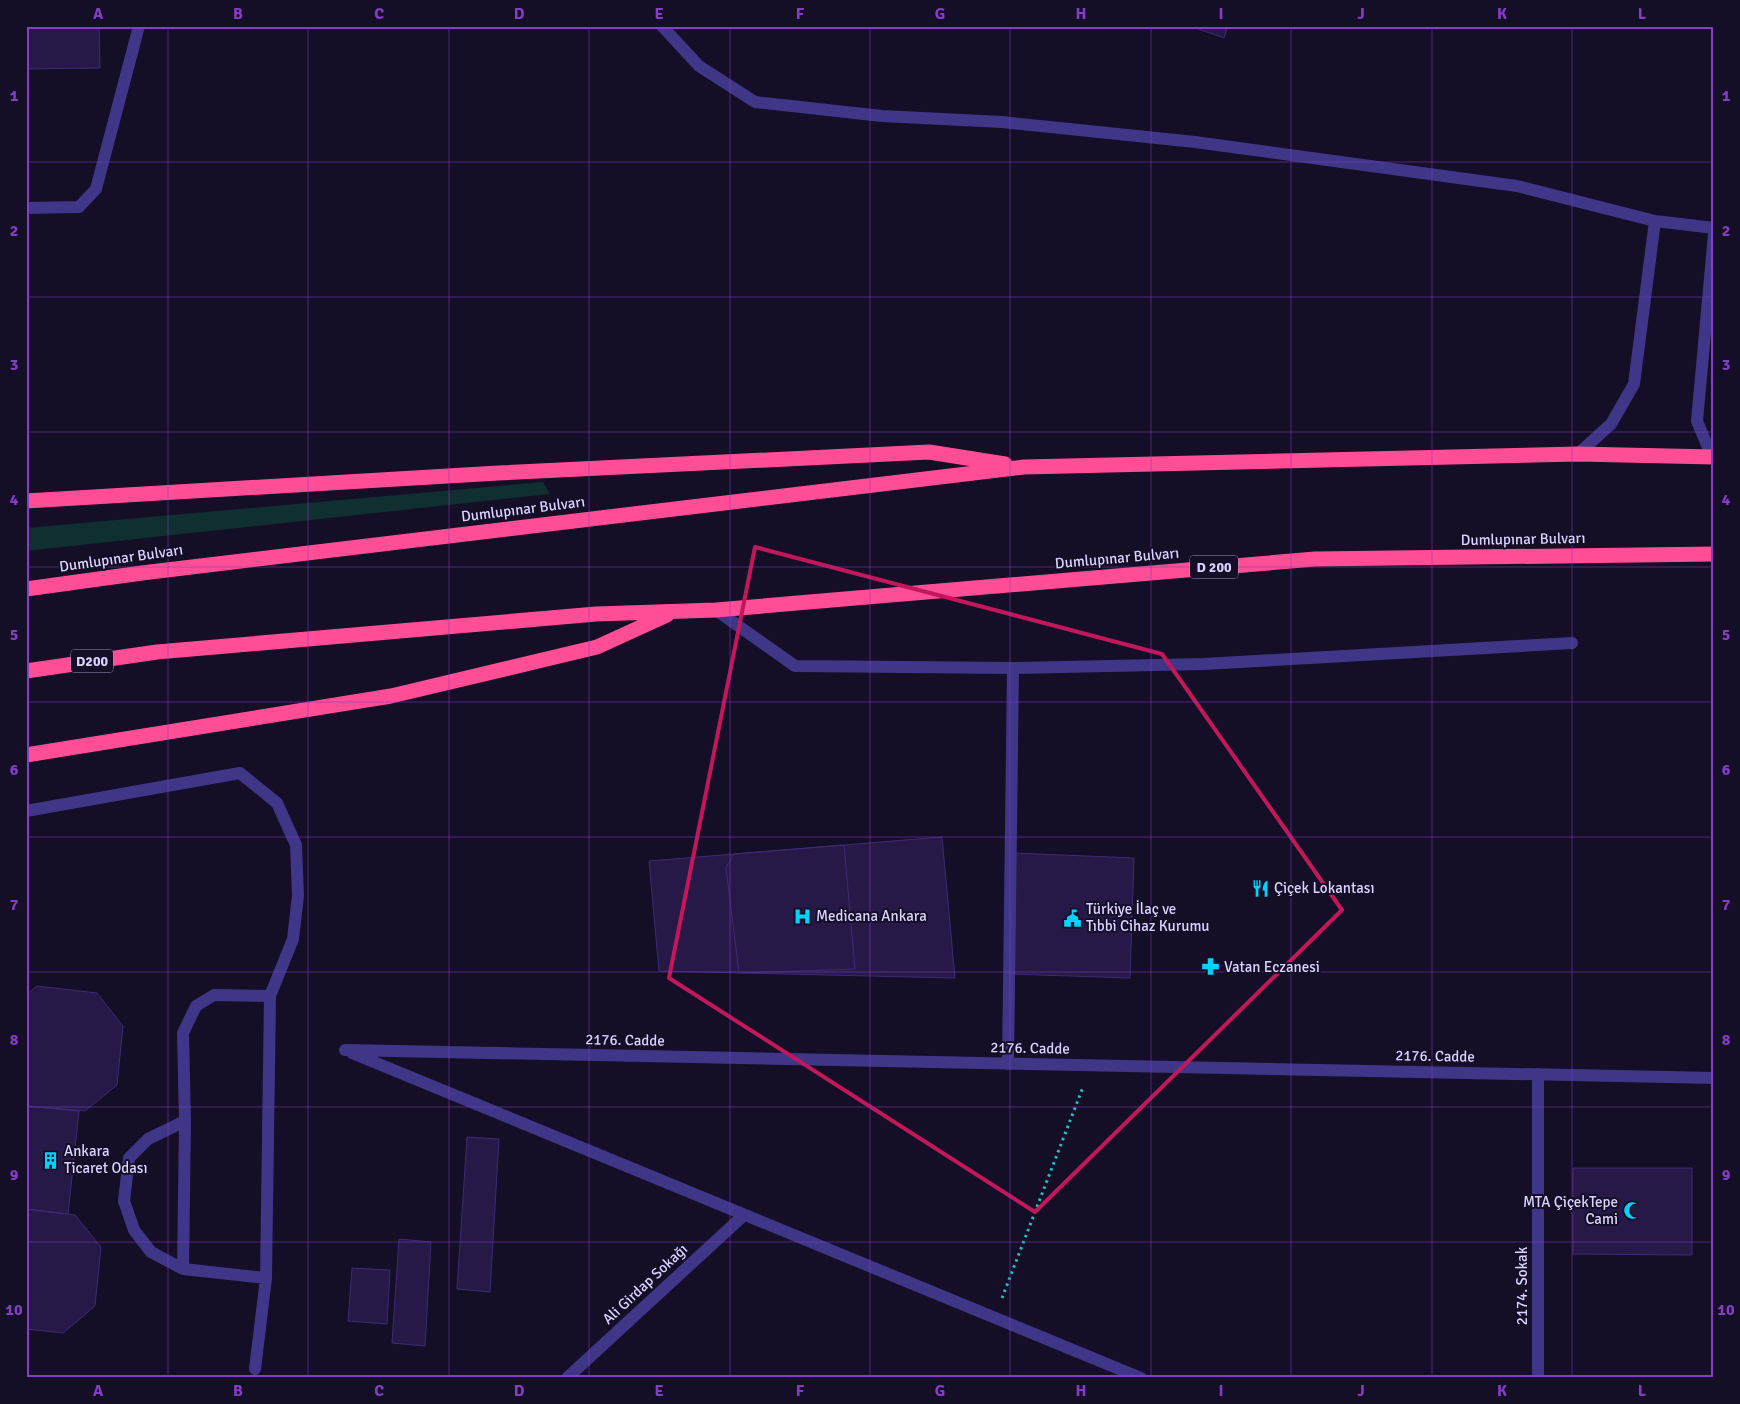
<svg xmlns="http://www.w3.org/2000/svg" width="1740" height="1404" font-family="Signika,sans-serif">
<rect width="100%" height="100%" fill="#140e26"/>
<!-- green -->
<path fill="#102f31" d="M543,482L550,494L26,551V528Z"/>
<!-- building -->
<path fill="#261948" stroke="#3e2a75" d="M26,26H99L100,68L26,69Z
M1190,26H1228L1224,38Z
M942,837L955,978L659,971L649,861Z
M844,845L855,969L739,973L726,868L734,854Z
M1014,853L1134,858L1130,978L1009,974Z
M37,986L97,993L123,1026L117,1085L85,1111L26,1106V995Z
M26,1106L79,1111L68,1214L26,1209Z
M467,1137L499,1139L490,1292L457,1289Z
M1573,1168H1692V1255L1573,1254Z
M26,1209L75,1215L101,1247L95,1306L63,1333L26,1329Z
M399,1239L431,1242L425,1346L392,1343Z
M352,1268L390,1270L387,1324L348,1321Z"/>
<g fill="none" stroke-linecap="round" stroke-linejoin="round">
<!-- path -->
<path stroke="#29bcbd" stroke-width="3" stroke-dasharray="2.5 4" stroke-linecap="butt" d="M1002,1298L1083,1087"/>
<!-- lane -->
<path stroke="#3f3688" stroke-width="12" d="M662,26L699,66L755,102L882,116L1002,122L1195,142L1517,186L1655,221L1714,228
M1578,454L1611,424L1634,384L1655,221
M1712,457L1697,421L1714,234
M716,610L795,666L1013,668L1204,664L1572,643
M26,811L240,773L277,803L296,845L298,896L293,939L270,996L266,1278L255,1369
M183,1269L151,1252L134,1230L124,1201L129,1158L148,1139L185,1121
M266,1278L183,1269L185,1121L183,1033L196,1006L214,995L270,996"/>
<!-- street -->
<path stroke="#3f3688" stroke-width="12" d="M26,208L79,207L96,189L139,26
M345,1050L1714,1078
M352,1053L1141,1378
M1008,1064L1013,668
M567,1378L744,1215
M1538,1378V1074"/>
<!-- highway -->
<path stroke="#ff4e96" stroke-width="15" d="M26,501L498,473L929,452L1005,464
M26,589L142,573L1024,467L1578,454L1714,457
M26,671L157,652L596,614L716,610L1315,559L1714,554
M26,755L391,696L597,647L667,615"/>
</g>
<!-- marked area -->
<path fill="none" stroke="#c2185b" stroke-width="4" stroke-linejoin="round" d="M755,547L1162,654L1342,910L1035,1212L669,978Z"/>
<!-- grid -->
<path fill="none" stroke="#853dc5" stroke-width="1" stroke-opacity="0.55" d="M168,26V1378M308,26V1378M449,26V1378M589,26V1378M730,26V1378M870,26V1378M1010,26V1378M1151,26V1378M1291,26V1378M1432,26V1378M1572,26V1378M26,162H1714M26,297H1714M26,432H1714M26,567H1714M26,702H1714M26,837H1714M26,972H1714M26,1107H1714M26,1242H1714"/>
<!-- icons -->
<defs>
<symbol id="restaurant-bare" viewBox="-9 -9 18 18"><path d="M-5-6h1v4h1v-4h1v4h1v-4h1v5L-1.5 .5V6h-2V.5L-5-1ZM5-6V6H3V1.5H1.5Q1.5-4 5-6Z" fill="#00d3fe" stroke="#140e26" stroke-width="2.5" paint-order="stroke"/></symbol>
<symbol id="hospital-bare" viewBox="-9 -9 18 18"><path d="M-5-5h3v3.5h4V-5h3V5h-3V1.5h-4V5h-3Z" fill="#00d3fe" stroke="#140e26" stroke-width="2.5" paint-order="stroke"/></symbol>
<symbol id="civic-bare" viewBox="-9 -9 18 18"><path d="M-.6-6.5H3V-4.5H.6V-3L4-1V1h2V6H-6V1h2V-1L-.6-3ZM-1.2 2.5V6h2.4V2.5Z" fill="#00d3fe" stroke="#140e26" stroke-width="2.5" paint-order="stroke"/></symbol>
<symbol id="pharmacy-bare" viewBox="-9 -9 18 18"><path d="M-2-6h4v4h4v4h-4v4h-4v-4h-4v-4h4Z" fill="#00d3fe" stroke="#140e26" stroke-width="2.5" paint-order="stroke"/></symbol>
<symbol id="building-bare" viewBox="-9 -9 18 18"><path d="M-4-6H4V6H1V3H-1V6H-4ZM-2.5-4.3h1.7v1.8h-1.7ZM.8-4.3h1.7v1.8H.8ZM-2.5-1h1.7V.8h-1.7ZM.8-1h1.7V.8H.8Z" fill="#00d3fe" stroke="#140e26" stroke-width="2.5" paint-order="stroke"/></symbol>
<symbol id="mosque-bare" viewBox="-9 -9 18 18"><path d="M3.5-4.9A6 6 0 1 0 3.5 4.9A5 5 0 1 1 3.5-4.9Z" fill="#00d3fe" stroke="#140e26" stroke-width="2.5" paint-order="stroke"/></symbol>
</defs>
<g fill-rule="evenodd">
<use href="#restaurant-bare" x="1248" y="876" width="25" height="25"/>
<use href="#hospital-bare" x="790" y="904" width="25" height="25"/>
<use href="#civic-bare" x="1060" y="906" width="25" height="25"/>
<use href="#pharmacy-bare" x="1198" y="954" width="25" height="25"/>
<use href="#building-bare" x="38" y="1148" width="25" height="25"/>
<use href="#mosque-bare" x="1620" y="1198" width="25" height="25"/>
</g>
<g text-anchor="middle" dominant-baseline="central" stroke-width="4" stroke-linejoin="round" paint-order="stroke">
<!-- shield labels -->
<g fill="#140e26" stroke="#9f98be" stroke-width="1">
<rect x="1190" y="555.5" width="48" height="23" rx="4"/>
<rect x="71" y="649.5" width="42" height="23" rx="4"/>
</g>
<g font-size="14" font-weight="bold" fill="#dbd3ff">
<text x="1214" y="567">D 200</text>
<text x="92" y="661">D200</text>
</g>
<!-- street labels -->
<g font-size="15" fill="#dbd3ff" stroke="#140e26">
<text transform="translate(523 509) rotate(-7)">Dumlupınar Bulvarı</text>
<text transform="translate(1523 539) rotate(-1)">Dumlupınar Bulvarı</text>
<text transform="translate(121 558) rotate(-8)">Dumlupınar Bulvarı</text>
<text transform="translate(1117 558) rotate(-5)">Dumlupınar Bulvarı</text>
<text transform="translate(625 1040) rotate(1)">2176. Cadde</text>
<text transform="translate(1030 1048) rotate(1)">2176. Cadde</text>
<text transform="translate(1435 1056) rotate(1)">2176. Cadde</text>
<text transform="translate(645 1284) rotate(-43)">Ali Girdap Sokağı</text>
<text transform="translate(1522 1286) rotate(-90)">2174. Sokak</text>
</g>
<!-- poi labels -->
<g font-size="15" fill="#dbd3ff" stroke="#140e26" text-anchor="start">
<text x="1274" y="888">Çiçek Lokantası</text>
<text x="1086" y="909">Türkiye İlaç ve<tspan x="1086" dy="17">Tıbbi Cihaz Kurumu</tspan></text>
<text x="816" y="916">Medicana Ankara</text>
<text x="1224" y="967">Vatan Eczanesi</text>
<text x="64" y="1151">Ankara<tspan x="64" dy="17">Ticaret Odası</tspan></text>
<text x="1618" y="1202" text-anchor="end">MTA ÇiçekTepe<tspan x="1618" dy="17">Cami</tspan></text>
</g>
</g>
<!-- border -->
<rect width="1740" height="1404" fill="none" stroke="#140e26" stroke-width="55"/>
<rect x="28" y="28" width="1684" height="1348" fill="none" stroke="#853dc5" stroke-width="2"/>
<g font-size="16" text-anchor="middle" font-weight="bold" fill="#853dc5">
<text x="98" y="19">A</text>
<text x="238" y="19">B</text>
<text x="379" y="19">C</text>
<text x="519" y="19">D</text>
<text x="659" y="19">E</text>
<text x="800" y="19">F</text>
<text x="940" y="19">G</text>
<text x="1081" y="19">H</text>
<text x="1221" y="19">I</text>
<text x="1361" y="19">J</text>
<text x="1502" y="19">K</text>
<text x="1642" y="19">L</text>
<text x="14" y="101">1</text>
<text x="1726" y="101">1</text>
<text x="14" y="236">2</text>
<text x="1726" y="236">2</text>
<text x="14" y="370">3</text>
<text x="1726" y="370">3</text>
<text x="14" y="505">4</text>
<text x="1726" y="505">4</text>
<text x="14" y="640">5</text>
<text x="1726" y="640">5</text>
<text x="14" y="775">6</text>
<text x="1726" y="775">6</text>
<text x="14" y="910">7</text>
<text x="1726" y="910">7</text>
<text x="14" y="1045">8</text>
<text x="1726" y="1045">8</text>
<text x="14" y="1180">9</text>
<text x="1726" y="1180">9</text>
<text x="14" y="1315">10</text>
<text x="1726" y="1315">10</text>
<text x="98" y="1396">A</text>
<text x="238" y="1396">B</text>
<text x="379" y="1396">C</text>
<text x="519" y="1396">D</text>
<text x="659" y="1396">E</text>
<text x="800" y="1396">F</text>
<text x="940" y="1396">G</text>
<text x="1081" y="1396">H</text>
<text x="1221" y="1396">I</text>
<text x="1361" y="1396">J</text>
<text x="1502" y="1396">K</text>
<text x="1642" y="1396">L</text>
</g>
</svg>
